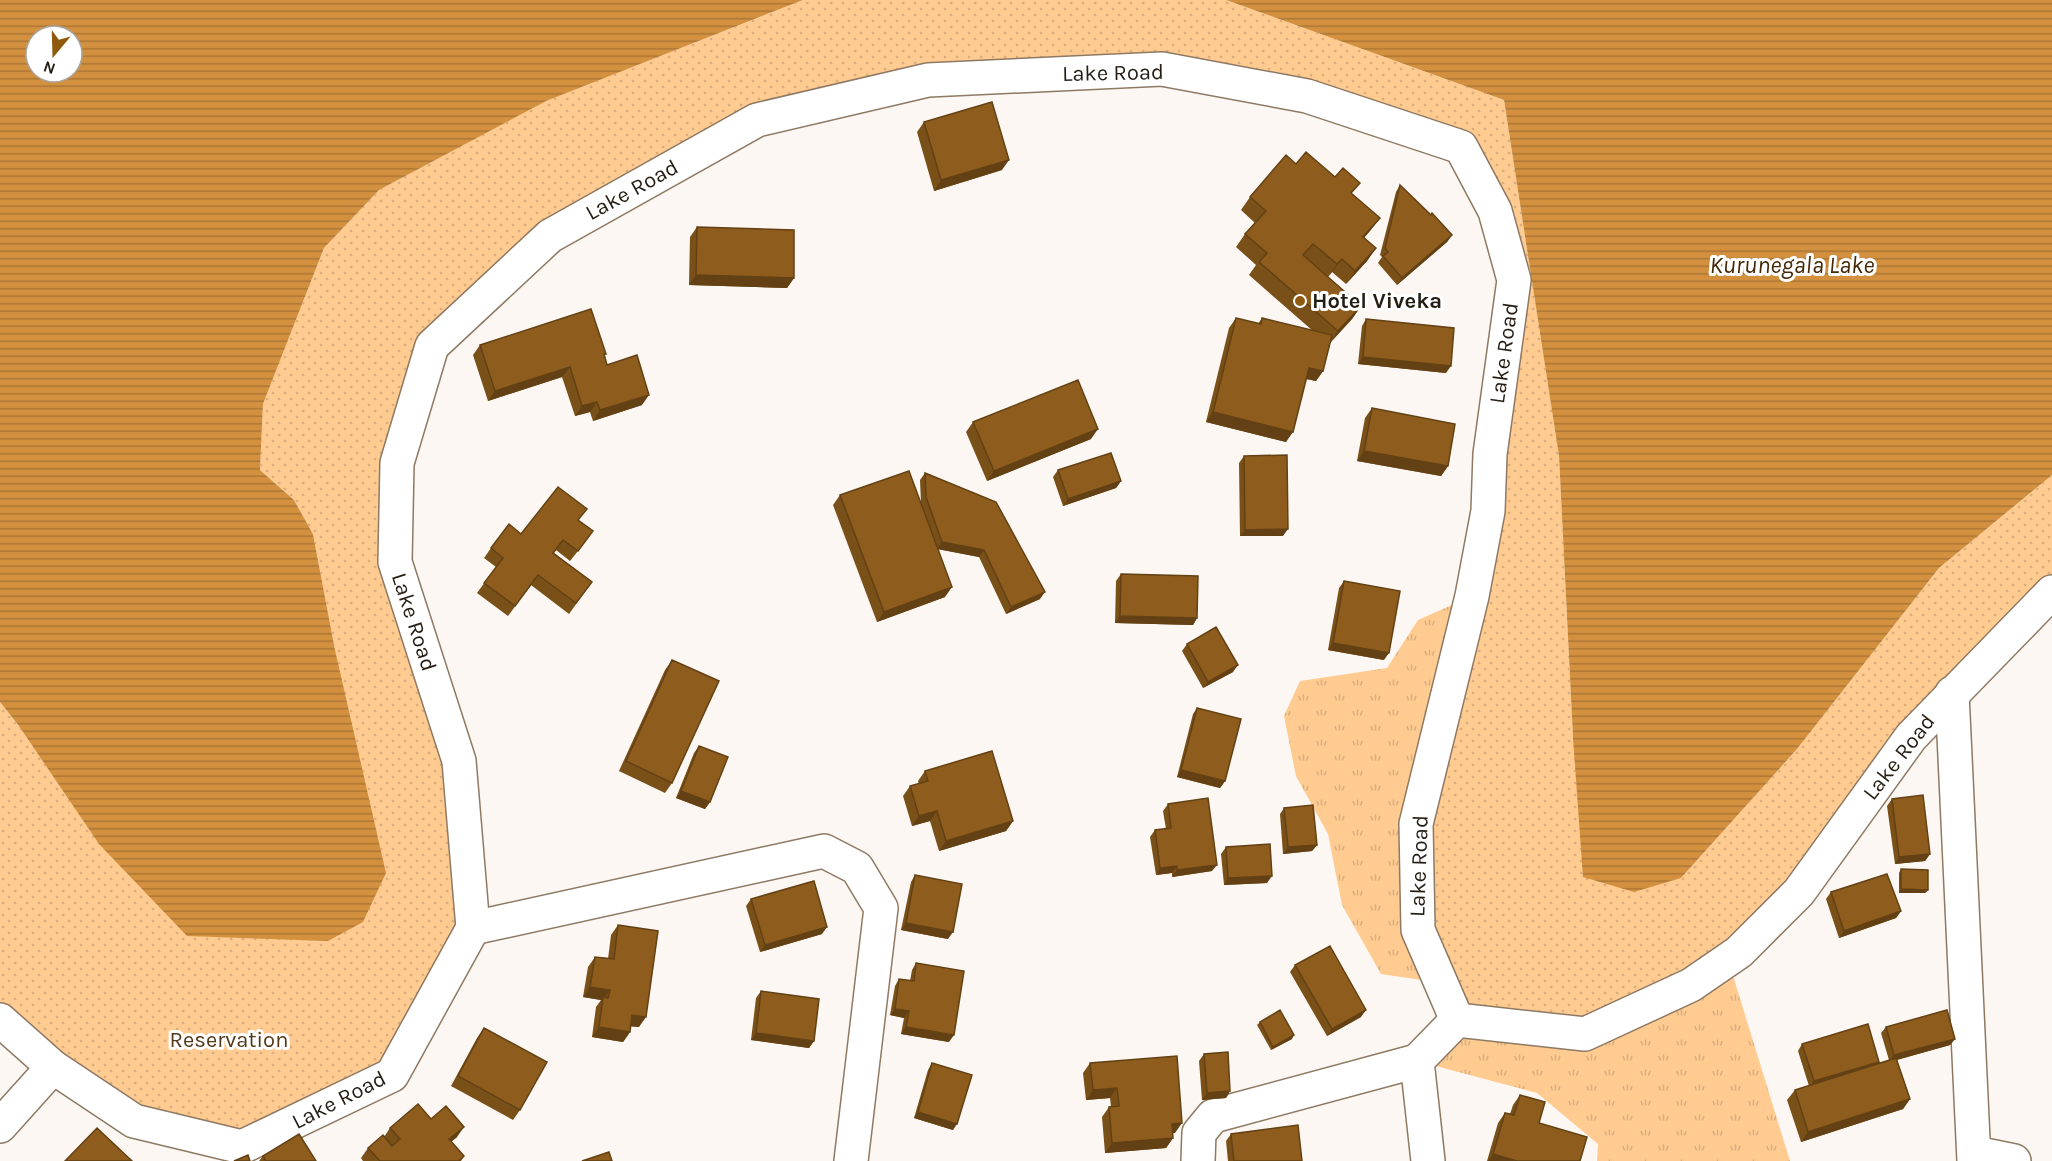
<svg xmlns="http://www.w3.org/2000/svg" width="2052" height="1161" font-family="Karla,sans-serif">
<defs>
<pattern id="grass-tufts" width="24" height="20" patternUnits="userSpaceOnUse" patternTransform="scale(1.5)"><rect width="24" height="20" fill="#ffcb91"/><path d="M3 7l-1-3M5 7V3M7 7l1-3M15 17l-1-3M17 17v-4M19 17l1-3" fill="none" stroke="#daae7c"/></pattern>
<pattern id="park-dots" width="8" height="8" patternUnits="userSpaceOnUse" patternTransform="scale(1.5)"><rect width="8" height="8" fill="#ffcb91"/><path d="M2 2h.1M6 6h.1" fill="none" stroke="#daae7c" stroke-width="1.8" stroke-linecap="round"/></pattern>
<pattern id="water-rules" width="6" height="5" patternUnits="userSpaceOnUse" patternTransform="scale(1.5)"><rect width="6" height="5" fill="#d39140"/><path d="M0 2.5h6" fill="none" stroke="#ab7634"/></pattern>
</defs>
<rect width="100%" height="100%" fill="#fcf7f2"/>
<!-- grass -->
<path fill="url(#grass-tufts)" d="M1472,596L1730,966L1790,1161H1597L1598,1144L1537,1093L1417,1061L1457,1020L1435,982L1381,974L1342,905L1328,834L1296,776L1284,716L1300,681L1387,668L1418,620Z"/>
<!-- park -->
<path fill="url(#park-dots)" d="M803,0H1226L1504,100L1559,455L1573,738L1681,878L1797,749L1939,568L2052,475V592L1739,952L1585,1034L1457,1020L1418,930L1416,824L1514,280L1461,147L1162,69L928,80L757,120L550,236L432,346L395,561L459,761L473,928L392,1075L242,1147L134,1121L0,1020V702L19,726L335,650L313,534L294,500L260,470L263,404L324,248L379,190L545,101Z"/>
<!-- water -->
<path fill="url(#water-rules)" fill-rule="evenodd" d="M0,0H803L546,101L379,190L324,248L263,404L260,470L294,500L313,534L335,650L386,873L363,922L328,941L187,936L99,844L19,726L0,702ZM36,36H72V72H36Z
M1226,0H2052V475L1939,568L1797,749L1681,878L1634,892L1583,877L1573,738L1559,456L1504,100Z"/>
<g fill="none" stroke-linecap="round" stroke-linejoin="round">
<defs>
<path id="minor" d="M1952,693L1974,1161
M473,928L824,851L857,868L881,908L851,1161
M0,1126L53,1067
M1975,1153L2014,1161
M1198,1161L1199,1133L1213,1116L1417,1061
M1428,1161L1417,1061L1457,1020"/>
<path id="major" d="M0,1020L53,1067L134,1121L242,1147L392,1075L473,928L459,761L395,562L397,463L432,346L550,236L757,120L928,80L1162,69L1307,96L1461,147L1495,211L1514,280L1490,454L1488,511L1472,596L1416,824L1418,930L1457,1020L1585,1034L1691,985L1739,952L1799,892L1911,737L2052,592"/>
</defs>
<!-- minor casing -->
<use href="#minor" stroke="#8e7963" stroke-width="36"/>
<!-- major casing -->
<use href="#major" stroke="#8e7963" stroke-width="36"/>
<!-- minor -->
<use href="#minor" stroke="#fff" stroke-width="33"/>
<!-- major -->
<use href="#major" stroke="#fff" stroke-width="33"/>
</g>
<!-- wall -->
<path fill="#7a5019" d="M924,122L1002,170L934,191L917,132Z
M1296,164L1352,194L1380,218L1364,238L1376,248L1367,261L1346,284L1332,272L1328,277L1361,306L1352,319L1329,344L1323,371L1316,381L1306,379L1286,442L1206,422L1229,328L1236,318L1258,324L1262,318L1313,331L1249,275L1256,265L1236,247L1245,234L1255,223L1241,210L1250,197Z
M1400,185L1452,235L1447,242L1397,285L1378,263L1382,257L1380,255L1396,192Z
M697,227L794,278L787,288L689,285L690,237Z
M1366,319L1446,373L1358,364L1362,326Z
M480,345L606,354L604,356L607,365L642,405L593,421L590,412L575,416L562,377L488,401L473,355Z
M1372,408L1448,466L1441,476L1357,461L1365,418Z
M973,422L1091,439L987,481L966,432Z
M1244,456L1283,536H1240L1239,463Z
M1058,470L1121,481L1116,488L1063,506L1053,477Z
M925,473L1040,599L1006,614L979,557L938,549L945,597L877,622L833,505L840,495L921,503L920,480Z
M578,520L586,541L570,561L556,550L554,553L592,582L569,614L531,585L508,616L477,593L496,567L484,558L491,548L521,534Z
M1121,574L1197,618L1193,625L1115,623L1116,581Z
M1344,581L1384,660L1328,650L1339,588Z
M1187,644L1233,672L1203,688L1182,651Z
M672,660V783L665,793L619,771L665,670Z
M1197,708L1225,781L1220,788L1177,777L1193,714Z
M699,746L710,802L705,809L676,798L694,753Z
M925,771L1013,821L1006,831L939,851L930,821L912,826L903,796L910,786L919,784L918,781Z
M1892,799L1930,854L1925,861L1895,864L1887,806Z
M1168,804L1212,871L1172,877V873L1156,875L1150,837L1155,830L1166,829L1163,811Z
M1284,808L1317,845L1312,851L1283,854L1280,814Z
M1226,847L1267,883L1224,885L1221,854Z
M1901,869L1928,890L1925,893H1899V873Z
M915,875L948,939L901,930L911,882Z
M1831,892L1901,911L1896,918L1839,938L1826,899Z
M751,899L822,934L760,952L746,906Z
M618,925L639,1027L631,1026L630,1032L623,1042L592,1037L596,1007L601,1000L583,997L588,967L595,957L608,959L611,935Z
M916,963L949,1042L901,1034L904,1018L890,1015L895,986L899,979L910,981L912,970Z
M1295,965L1361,1017L1327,1036L1290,972Z
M761,991L814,1041L809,1048L751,1040L756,998Z
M1260,1022L1292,1039L1271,1050L1257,1025Z
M1886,1027L1955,1039L1950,1045L1897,1060L1910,1099L1903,1109L1801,1142L1787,1100L1795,1090L1809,1086L1798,1051L1802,1044L1878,1064L1889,1060L1881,1033Z
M484,1028L520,1110L513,1120L451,1086L477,1038Z
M1204,1054L1230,1091L1226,1098L1202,1100L1199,1061Z
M932,1063L953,1130L914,1118L928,1070Z
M1090,1063L1175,1133H1173V1138L1166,1148L1105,1153L1102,1117L1109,1107H1111L1110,1098L1086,1100L1083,1073Z
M1520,1095L1539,1123L1580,1161H1487L1498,1123L1505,1113L1510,1114L1513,1105Z
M431,1119L457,1137L451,1142L464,1156L461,1161H363L361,1158L368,1148L384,1137L390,1128Z
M1231,1134L1302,1161H1228L1226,1141Z
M263,1156L316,1161H259Z"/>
<!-- shaded-wall -->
<path fill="#634114" d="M1009,160L1002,170L934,191L941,180Z
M1380,218L1370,231L1353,250L1363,237Z
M1452,235L1447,242L1397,285L1402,278Z
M1376,248L1367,261L1346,284L1355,271Z
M1342,259L1332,272L1328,277L1337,264Z
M696,275L794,278L787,288L689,285Z
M1361,306L1352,319L1329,344L1338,331Z
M1363,357L1451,366L1446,373L1358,364Z
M570,367L562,377L488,401L495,391Z
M1309,368L1323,371L1316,381L1302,378Z
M649,395L642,405L593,421L600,410Z
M597,402L590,412L575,416L582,406Z
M1213,412L1293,432L1286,442L1206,422Z
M1098,429L1091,439L987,481L994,471Z
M1364,451L1448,466L1441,476L1357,461Z
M1121,481L1116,488L1063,506L1068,499Z
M1288,529L1283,536H1240L1245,530Z
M942,542L984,550L979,557L937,549Z
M952,587L945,597L877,622L884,612Z
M1045,592L1040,599L1006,614L1011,607Z
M1120,616L1197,618L1193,625L1115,623Z
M1333,643L1389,653L1384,660L1328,650Z
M1238,665L1233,672L1203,688L1208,682Z
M1181,770L1225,781L1220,788L1177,777Z
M681,791L710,802L705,809L676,798Z
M937,811L930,821L912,826L919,816Z
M1013,821L1006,831L939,851L946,841Z
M1317,845L1312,851L1283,854L1288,847Z
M1930,854L1925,861L1895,864L1899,857Z
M1217,865L1212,871L1172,877L1177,870Z
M1177,866L1172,873L1156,875L1160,868Z
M1272,876L1267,883L1224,885L1228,878Z
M1901,889L1928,890L1925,893H1899Z
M1901,911L1896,918L1839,938L1844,931Z
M906,923L953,932L948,939L901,930Z
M827,927L822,934L760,952L765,945Z
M590,987L610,990L603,1000V997L601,1000L583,997Z
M895,1009L909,1011L904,1018L890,1015Z
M1366,1010L1361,1017L1327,1036L1332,1029Z
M632,1015L646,1017L639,1027L625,1026Z
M599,1027L630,1032L623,1042L592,1037Z
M906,1027L954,1035L949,1042L901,1034Z
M756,1033L814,1041L809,1048L751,1040Z
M1294,1035L1292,1039L1271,1050L1273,1047Z
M1955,1039L1950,1045L1889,1062L1894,1055Z
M1879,1062L1874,1068L1809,1088L1814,1081Z
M1117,1088L1110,1098L1086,1100L1093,1090Z
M1230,1091L1226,1098L1202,1100L1207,1093Z
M1910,1099L1903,1109L1801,1142L1808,1132Z
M918,1112L957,1124L953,1130L914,1118Z
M1182,1123L1175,1133L1165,1134L1172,1124Z
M464,1127L457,1137L442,1149L449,1139Z
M1173,1138L1166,1148L1105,1153L1112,1143Z
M1493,1154L1517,1161H1488Z"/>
<!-- building -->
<path fill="#8e5d1d" stroke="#634114" stroke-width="1.5" d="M992,102L1009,160L941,180L924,122Z
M1306,152L1335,177L1343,168L1360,183L1351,193L1380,218L1363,237L1376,248L1355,271L1342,259L1337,264L1313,244L1303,255L1361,306L1338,331L1259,262L1267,253L1245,234L1266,211L1250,197L1286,155L1296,164Z
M1400,185L1431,215L1432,213L1452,235L1402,278L1383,256L1388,252L1385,248Z
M697,227L794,230V278L696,275Z
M591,309L606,354H604L607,365L637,355L649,395L600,410L597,402L582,406L570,367L495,391L480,345Z
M1236,318L1261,324L1262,318L1332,335L1323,371L1309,368L1293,432L1213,412Z
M1366,319L1454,328L1451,366L1363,357Z
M1078,380L1098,429L994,471L973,422Z
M1372,408L1455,424L1448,466L1364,451Z
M1111,453L1121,481L1068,499L1058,470Z
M1287,455L1288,529L1245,530L1244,456Z
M909,471L952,587L884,612L840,495Z
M925,473L996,502L1045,592L1011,607L984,550L942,542L926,497Z
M558,487L587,509L578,520L593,531L578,551L563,540L553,553L592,582L576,603L538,575L515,606L484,583L503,558L491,548L509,524L521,534Z
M1121,574L1198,576L1197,618L1120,616Z
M1344,581L1400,591L1389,653L1333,643Z
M1216,627L1238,665L1208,682L1187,644Z
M672,660L719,681L672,783L626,761Z
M1197,708L1241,719L1225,781L1181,770Z
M699,746L728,757L710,802L681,791Z
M992,751L1013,821L946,841L937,811L919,816L910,786L928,781L925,771Z
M1923,795L1930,854L1899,857L1892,799Z
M1208,798L1217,865L1177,870V866L1160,868L1155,830L1171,828L1168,804Z
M1313,805L1317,845L1288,847L1284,808Z
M1270,844L1272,876L1228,878L1226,847Z
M1901,869L1928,870V890L1901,889Z
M1887,874L1901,911L1844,931L1831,892Z
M915,875L962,884L953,932L906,923Z
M814,881L827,927L765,945L751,899Z
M618,925L658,931L646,1017L632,1015L630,1032L599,1027L603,997L608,998L610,990L590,987L595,957L614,959Z
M1330,946L1366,1010L1332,1029L1295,965Z
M916,963L964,971L954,1035L906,1027L909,1011L895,1009L899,979L914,981Z
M761,991L819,999L814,1041L756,1033Z
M1280,1010L1294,1035L1273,1047L1260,1022Z
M1947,1010L1955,1039L1894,1055L1886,1027Z
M1868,1024L1879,1062L1814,1081L1802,1044Z
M484,1028L547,1062L520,1110L458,1076Z
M1228,1052L1230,1091L1207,1093L1204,1054Z
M1177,1056L1182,1123L1172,1124L1173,1138L1112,1143L1109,1107L1119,1106L1117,1088L1093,1090L1090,1063Z
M1896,1058L1910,1099L1808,1132L1795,1090Z
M932,1063L972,1075L957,1124L918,1112Z
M1520,1095L1545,1102L1539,1123L1587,1137L1580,1161H1517L1493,1154L1505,1113L1514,1115Z
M418,1104L431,1119L446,1106L464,1127L449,1139L464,1156L459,1161H380L368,1148L383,1135L392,1146L400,1139L390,1128Z
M1298,1125L1302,1161H1234L1231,1134Z
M97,1128L132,1161H65Z
M299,1134L316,1161H266L263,1156Z
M609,1152L612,1161H582Z
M248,1155L250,1161H234Z"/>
<!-- markers -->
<circle fill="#8f5a0d" stroke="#fff" stroke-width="2" cx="1300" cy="301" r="6"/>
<g text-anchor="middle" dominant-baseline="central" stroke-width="6" stroke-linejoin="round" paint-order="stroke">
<!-- street labels -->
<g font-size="22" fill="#251d14" stroke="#fff">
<text transform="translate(1113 73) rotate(-1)">Lake Road</text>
<text transform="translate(632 190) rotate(-29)">Lake Road</text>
<text transform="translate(1504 353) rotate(-82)">Lake Road</text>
<text transform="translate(414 622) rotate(72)">Lake Road</text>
<text transform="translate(1899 757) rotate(-52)">Lake Road</text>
<text transform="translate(1419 866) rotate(-88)">Lake Road</text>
<text transform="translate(339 1100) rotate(-27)">Lake Road</text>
</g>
<!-- poi labels -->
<g font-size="22" font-weight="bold" fill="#251d14" stroke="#fff" text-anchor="start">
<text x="1312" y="301">Hotel Viveka</text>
</g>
<!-- park labels -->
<g font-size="22" fill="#553917" stroke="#fff">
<text x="229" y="1040">Reservation</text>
</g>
<!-- water labels -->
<g font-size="24" font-style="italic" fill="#442906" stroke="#fff">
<text x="1792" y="265">Kurunegala Lake</text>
</g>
</g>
<!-- north arrow -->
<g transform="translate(54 54) rotate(199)"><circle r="28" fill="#ffffff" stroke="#a8a5a1" stroke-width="1.5"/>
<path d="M0-4.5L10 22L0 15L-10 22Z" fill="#8f5a0d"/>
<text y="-9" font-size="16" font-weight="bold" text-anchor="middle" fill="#251d14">N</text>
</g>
</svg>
